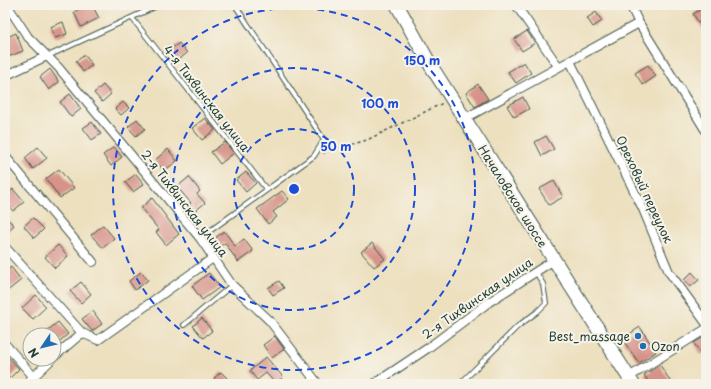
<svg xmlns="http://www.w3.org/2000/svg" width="711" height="389" font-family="'Playpen Sans',sans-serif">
<rect width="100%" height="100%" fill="#f7f3e8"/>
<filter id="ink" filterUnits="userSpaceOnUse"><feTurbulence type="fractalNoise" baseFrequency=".025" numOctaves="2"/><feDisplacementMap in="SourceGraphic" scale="8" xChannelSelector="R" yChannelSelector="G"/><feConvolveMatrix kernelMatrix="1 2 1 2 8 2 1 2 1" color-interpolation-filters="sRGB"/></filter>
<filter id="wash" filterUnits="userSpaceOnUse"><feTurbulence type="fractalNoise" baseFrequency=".012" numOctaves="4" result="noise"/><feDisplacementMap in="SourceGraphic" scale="16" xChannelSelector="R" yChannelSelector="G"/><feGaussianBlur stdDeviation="0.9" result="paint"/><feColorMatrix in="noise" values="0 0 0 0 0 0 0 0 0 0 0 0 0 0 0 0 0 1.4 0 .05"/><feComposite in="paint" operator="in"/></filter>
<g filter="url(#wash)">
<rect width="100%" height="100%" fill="#ede0bf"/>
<g id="blocks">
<!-- building -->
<path fill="#d79389" d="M88,5H92L99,18L81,27L74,12Z
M706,6V34L693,14Z
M596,12L602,21L593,27L587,18Z
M63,22L67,34L55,38L50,27Z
M527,31L535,43L522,51L514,39Z
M16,33L23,51L5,58V38Z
M179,43L187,53L176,62L168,51Z
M85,55L92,65L83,72L76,61Z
M524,62L531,73L516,83L508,72Z
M648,65L656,76L643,85L635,73Z
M50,69L59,82L49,90L40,77Z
M478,84L488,99L475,107L466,93Z
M103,85L111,94L102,102L94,93Z
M70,94L81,109L71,117L60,102Z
M523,97L529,109L514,117L507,106Z
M123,102L129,108L121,115L115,109Z
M205,118L215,130L202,140L192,128Z
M137,119L145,129L136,136L128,127Z
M92,122L101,134L92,140L83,128Z
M546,136L554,149L542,156L535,142Z
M225,142L234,153L220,164L211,152Z
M38,147L47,158L33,169L25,158Z
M114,147L122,157L111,166L103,155Z
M168,149L177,161L164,171L155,160Z
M59,169L74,188L60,198L46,179Z
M246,172L256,183L246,192L236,180Z
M136,174L144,184L133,192L125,182Z
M189,177L200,191L197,194L205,203L195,211L189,204L191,203L177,187Z
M554,181L563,197L549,205L539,189Z
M13,189L24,202L13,211L5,201V196Z
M282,191L289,199L273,212L277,217L268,224L257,209Z
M152,198L179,234L166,245L156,232L159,230L141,208Z
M5,217L14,225L5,235Z
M33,218L44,229L34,238L24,226Z
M103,225L114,238L103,248L91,235Z
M224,231L235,246L244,239L253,251L238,262L225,243L219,247L214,239Z
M372,243L385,259L374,267L361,252Z
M58,245L68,256L55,268L45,257Z
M11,267L21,280L5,293V272Z
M141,272L148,280L135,290L129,281Z
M692,272L699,280L690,287L684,280Z
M209,273L220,287L202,300L192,286Z
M279,281L284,288L273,295L268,288Z
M81,282L91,294L81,303L70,291Z
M36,295L46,307L33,319L22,308Z
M93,311L102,324L92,331L82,319Z
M202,318L212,331L203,338L193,326Z
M58,322L68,334L54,346V335H42Z
M640,327L656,352L639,363L622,339Z
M275,336L284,349L272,358L263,345Z
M706,336V352L701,355L694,343Z
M5,354L19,369L10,378L5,374Z
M266,357L283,377L276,384L266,373L257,380L250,371Z
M660,365L672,384H650L644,375Z
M221,372L233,384H220L214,378Z"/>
</g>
</g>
<g filter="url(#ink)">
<use href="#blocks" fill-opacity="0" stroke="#3e5549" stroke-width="1"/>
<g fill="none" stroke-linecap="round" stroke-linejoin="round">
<defs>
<path id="lane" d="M132,18L267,190
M48,56L159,5
M200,238L314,156L324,140L235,5
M184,325L232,285
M460,384L518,326L537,312L546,303L543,284L536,272"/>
<path id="street" d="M7,5L28,37L58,67L200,238L232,285L270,321L318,384
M516,5L558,66
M630,5L639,23L706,131
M570,61L643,209L669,272L706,323
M5,76L47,56
M464,119L639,23
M5,156L93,262
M5,247L82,333L98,340L213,258
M5,344L33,376
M54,357L82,333
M629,377L706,329
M26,384L52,359
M374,384L428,348L489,302L554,260"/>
<path id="primary" d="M397,5L431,66L633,384"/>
</defs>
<!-- lane casing -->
<use href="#lane" stroke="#3e5549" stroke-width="6"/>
<!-- street casing -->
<use href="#street" stroke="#3e5549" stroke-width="10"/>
<!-- primary casing -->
<use href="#primary" stroke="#3e5549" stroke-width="15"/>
<!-- path -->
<path stroke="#3e5549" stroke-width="1.5" stroke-dasharray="3 3" stroke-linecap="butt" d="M323,153L367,140L443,103"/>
<!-- lane -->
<use href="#lane" stroke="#fff" stroke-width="4"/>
<!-- street -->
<use href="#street" stroke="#fff" stroke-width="8"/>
<!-- primary -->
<use href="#primary" stroke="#fff" stroke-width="13"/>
</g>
</g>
<!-- distance rings -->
<g fill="none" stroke="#1d4ed8" stroke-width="2" stroke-dasharray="7 5">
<circle cx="294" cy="189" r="60"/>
<circle cx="294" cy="189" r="121"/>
<circle cx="294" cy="189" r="181"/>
</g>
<!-- markers -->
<g fill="#1f6fb2" stroke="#f7f3e8" stroke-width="1.5">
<circle cx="638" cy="336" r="4"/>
<circle cx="643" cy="346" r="4"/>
</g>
<g text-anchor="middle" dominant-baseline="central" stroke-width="4" stroke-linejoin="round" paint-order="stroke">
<!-- street labels -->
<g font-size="12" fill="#1f3d34" stroke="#f7f3e8">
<text transform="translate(207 98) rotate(52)">4-я Тихвинская улица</text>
<text transform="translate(645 189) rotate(65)">Ореховый переулок</text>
<text transform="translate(513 196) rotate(58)">Началовское шоссе</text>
<text transform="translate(185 203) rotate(52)">2-я Тихвинская улица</text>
<text transform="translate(477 298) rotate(-35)">2-я Тихвинская улица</text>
</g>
<!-- poi labels -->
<g font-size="12" fill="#1f3d34" stroke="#f7f3e8" text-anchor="end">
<text x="630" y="336">Best_massage</text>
<text x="651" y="346" text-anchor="start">Ozon</text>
</g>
</g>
<circle cx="294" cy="189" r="6" fill="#1d4ed8" stroke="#f7f3e8" stroke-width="2"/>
<g font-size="12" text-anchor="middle" font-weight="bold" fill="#1d4ed8" stroke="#f7f3e8" stroke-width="4" stroke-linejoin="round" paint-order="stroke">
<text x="422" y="65">150 m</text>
<text x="380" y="108">100 m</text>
<text x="336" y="151">50 m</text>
</g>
<!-- margin -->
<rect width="711" height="389" fill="none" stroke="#f7f3e8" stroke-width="20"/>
<!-- north arrow -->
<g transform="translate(42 347) rotate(235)"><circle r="19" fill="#f7f3e8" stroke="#a1aaa0"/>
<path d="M0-3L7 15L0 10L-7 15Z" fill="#1f6fb2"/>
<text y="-6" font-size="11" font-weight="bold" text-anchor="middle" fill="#1f3d34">N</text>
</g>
</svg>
